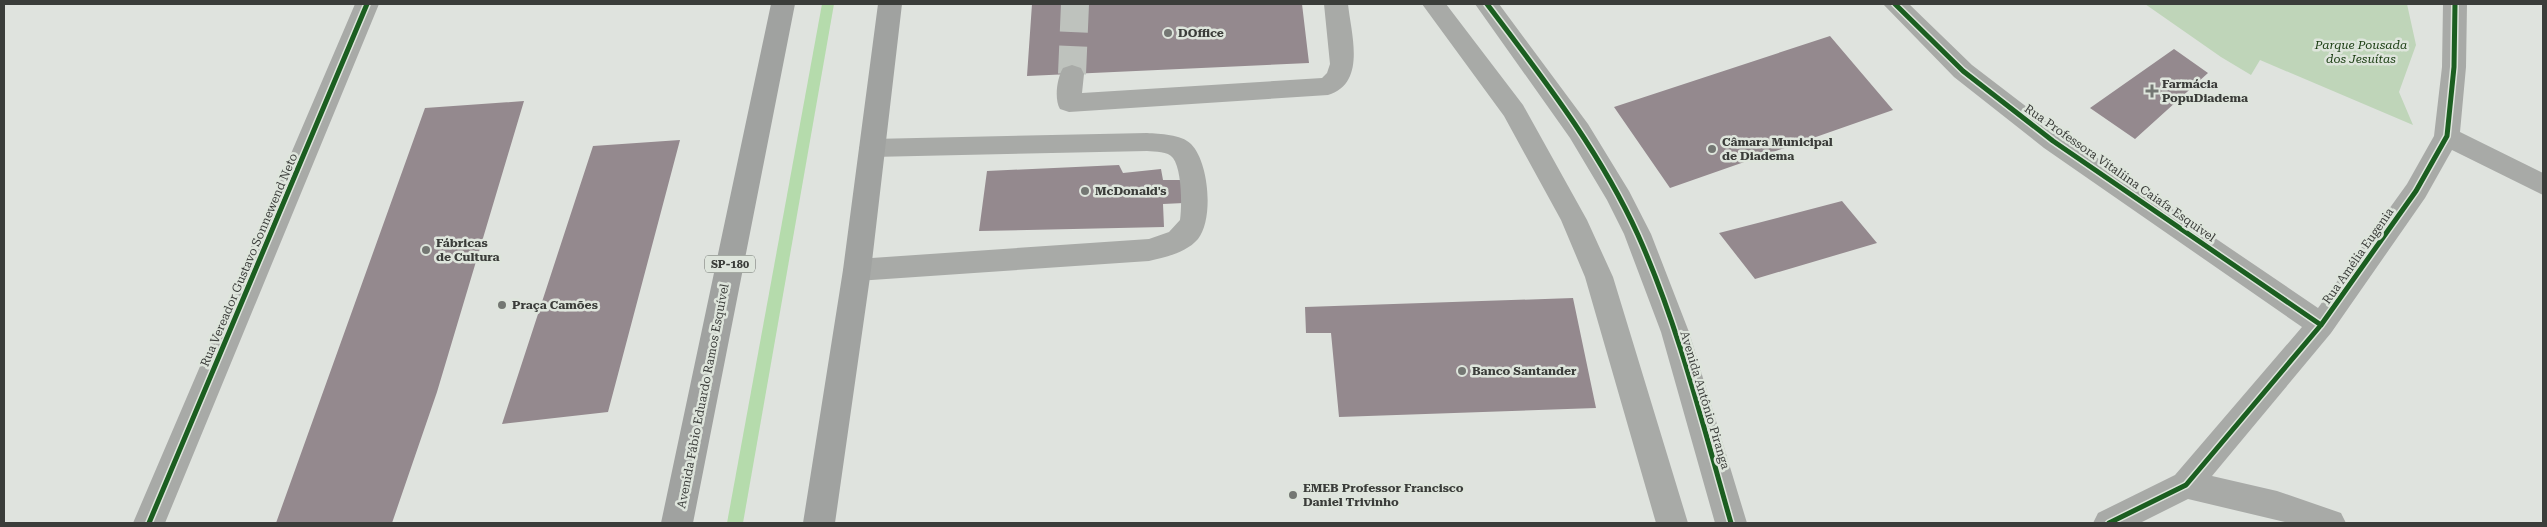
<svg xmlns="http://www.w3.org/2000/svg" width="2547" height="527" font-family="'Roboto Serif',serif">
<rect width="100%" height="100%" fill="#dfe3de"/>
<!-- green -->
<path fill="#bfd5b9" d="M2145,4H2407L2416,45L2399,92L2413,125L2260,60L2251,75L2221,57Z"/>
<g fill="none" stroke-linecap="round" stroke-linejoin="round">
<!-- stream -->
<path fill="#b5dbac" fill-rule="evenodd" d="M822,4H834L743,523H727Z"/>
</g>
<!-- building -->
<path fill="#94898e" d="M1032,4H1302L1309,63L1027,76Z
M1830,36L1893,110L1670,188L1614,107Z
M2174,49L2208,73L2135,139L2090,108Z
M524,101L437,392L392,523H276L425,108Z
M680,140L608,412L502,424L593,146Z
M1119,165L1123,173L1161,169L1163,180H1186L1184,203L1163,204L1164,227L979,231L987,171Z
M1842,201L1877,243L1755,279L1719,233Z
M1573,298L1596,408L1339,417L1331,333H1306L1305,307Z"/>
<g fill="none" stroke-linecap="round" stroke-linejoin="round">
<!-- minor-tunnel -->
<path stroke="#bec2bd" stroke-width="28" stroke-dasharray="28 14" stroke-linecap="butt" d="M1072,74L1075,4"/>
<!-- minor -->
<path fill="#a8aaa7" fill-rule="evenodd" d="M355,4H379L165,523H133Z
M1324,4H1348C1351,34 1367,83 1328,95L1069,112L1060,109C1054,99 1057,78 1063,68L1072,65L1081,68L1084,74L1082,93L1322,78L1327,73L1330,64Z
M1422,4H1446L1523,105L1587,220L1613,277L1688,523H1656L1585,277L1561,220L1504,116Z
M1475,4H1499L1588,124L1629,191L1651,234L1689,332L1747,523H1715L1661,332L1624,234L1607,200L1570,138Z
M1883,4H1909L1972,65L2062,134L2318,308L2407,184L2434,136L2442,67L2443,4H2467L2466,67L2460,132L2543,173V195L2452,150L2425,198L2331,333L2212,476L2277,491L2341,513L2346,523H2289L2188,499L2140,523H2093L2098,513L2175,475L2302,327L2044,148L1954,77Z
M1147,133C1160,134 1181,134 1191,144C1209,162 1214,219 1198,239C1186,253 1165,257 1149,261L857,281L847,278L843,270L847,262L857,259L1149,239L1169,232L1180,220C1182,206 1182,170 1173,158C1168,151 1155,152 1147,151L872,157L863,155L859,148L863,141L872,139Z"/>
<!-- major -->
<path fill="#a0a2a0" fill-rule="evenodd" d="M771,4H795L693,523H661Z
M878,4H902L871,270L835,523H803L843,270Z"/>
<defs>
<path id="cycleway" d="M1487,4C1542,77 1600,151 1638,235C1679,327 1703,426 1731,523
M1895,4L1963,71L2053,141L2321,325
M149,523L367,4
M2109,523L2186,485L2321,325L2416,191L2447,136L2454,67L2455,4"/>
</defs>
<!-- cycleway casing -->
<use href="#cycleway" stroke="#dee5dc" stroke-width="8"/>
<!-- cycleway -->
<use href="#cycleway" stroke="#1b5e20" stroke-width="5"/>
</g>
<!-- markers -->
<g fill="#747773" stroke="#dee5dc" stroke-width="2">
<circle cx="1168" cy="33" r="5"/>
<path d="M2149.5 83.5h5v5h5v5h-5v5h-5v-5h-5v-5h5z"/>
<circle cx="1712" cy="149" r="5"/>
<circle cx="1085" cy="191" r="5"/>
<circle cx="426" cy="250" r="5"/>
<circle cx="502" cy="305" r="5"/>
<circle cx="1462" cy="371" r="5"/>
<circle cx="1293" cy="495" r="5"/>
</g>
<g text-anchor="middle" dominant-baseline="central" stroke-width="5" stroke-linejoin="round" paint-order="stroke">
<!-- shield labels -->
<rect fill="#dee5dc" stroke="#6c6f6b" stroke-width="1" x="705" y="255.5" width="50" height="17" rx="4"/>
<g font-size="11" font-weight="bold" fill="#3b3d3a">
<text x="730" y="264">SP-180</text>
</g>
<!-- poi labels -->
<g font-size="12" font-weight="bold" fill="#3b3d3a" stroke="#dee5dc" text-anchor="start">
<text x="1178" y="33">DOffice</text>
<text x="2162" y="84">Farmácia<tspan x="2162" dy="14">PopuDiadema</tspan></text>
<text x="1722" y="142">Câmara Municipal<tspan x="1722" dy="14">de Diadema</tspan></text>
<text x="1095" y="191">McDonald's</text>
<text x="436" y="243">Fábricas<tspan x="436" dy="14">de Cultura</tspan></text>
<text x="512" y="305">Praça Camões</text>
<text x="1472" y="371">Banco Santander</text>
<text x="1303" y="488">EMEB Professor Francisco<tspan x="1303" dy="14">Daniel Trivinho</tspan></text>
</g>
<!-- park labels -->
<g font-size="12" font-style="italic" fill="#193c11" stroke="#dee5dc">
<text x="2361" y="45">Parque Pousada<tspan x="2361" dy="14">dos Jesuítas</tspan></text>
</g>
<!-- street labels -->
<g font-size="12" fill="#3b3d3a" stroke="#dee5dc">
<text transform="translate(2120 173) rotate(35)">Rua Professora Vitaliina Caiafa Esquivel</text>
<text transform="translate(2358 256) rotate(-55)">Rua Amélia Eugenia</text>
<text transform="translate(249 260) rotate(-67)">Rua Vereador Gustavo Sonnewend Neto</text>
<text transform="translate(703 396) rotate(-79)">Avenida Fábio Eduardo Ramos Esquível</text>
<text transform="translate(1705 400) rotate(73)">Avenida Antônio Piranga</text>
</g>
</g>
<!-- border -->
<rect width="2547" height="527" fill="none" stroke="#3b3d3a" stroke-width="10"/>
</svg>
